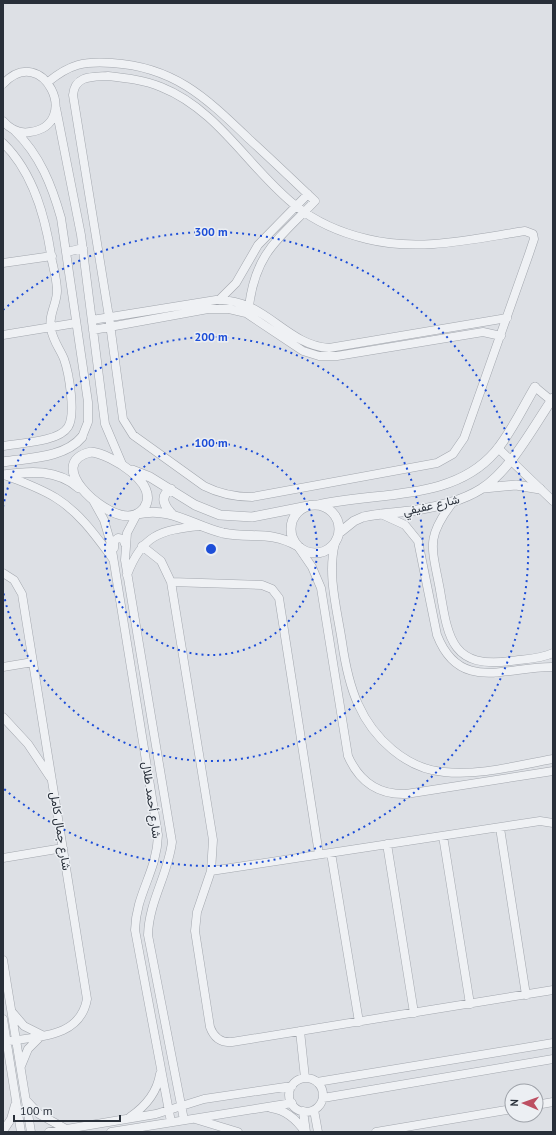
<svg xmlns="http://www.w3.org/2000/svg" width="556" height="1135" font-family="'PT Sans',Vazirmatn,sans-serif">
<rect width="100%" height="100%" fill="#dde0e5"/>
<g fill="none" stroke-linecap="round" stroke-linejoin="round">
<defs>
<path id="minor" d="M108,76C126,78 144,80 161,87C219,110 249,169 296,206C316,222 342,233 367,239C419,252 473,239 525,231L533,234L534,239L529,254L464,438L453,454L437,463L252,497C234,497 220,494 204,486L133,435L123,419L109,317L73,95C75,75 92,77 108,76Z
M48,82C70,64 84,61 112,63C175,67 206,98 249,139C271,159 293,180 315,201C280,238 256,251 249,306
M3,84C43,41 83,125 30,132C19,134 10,129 3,121
M56,108L81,235L105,424L122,464
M15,131C40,155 52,186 61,218L88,402V422L82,437
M3,143C34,173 46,219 52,261C54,270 57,281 57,291C57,304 48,315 51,329C53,341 60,349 64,359C69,373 76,415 68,427C59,442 20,443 3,446
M67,252L83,248
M3,263L52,256
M219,300L236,283L258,245L308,194
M92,320L216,300C265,298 285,345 329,348L507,318
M93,330L208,309H229L246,313L303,351L319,356H337L483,332L501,336
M3,335L76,323
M535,387L553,402
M498,448L553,501
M5,475C22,482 40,488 56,498C80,513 96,536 113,559
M94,502L104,520L111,544L158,835C157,872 136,893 135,930L171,1122
M453,502C425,538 432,547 440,590C448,639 452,669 511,661C525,659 540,659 553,653
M137,514L127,533L125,560L172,842C168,875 149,901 148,935L184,1120
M381,514L405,525L418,541L437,635C460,694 507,666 553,667
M335,543C327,575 337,609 342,642C345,663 349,684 358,704C373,738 406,769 444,772C480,776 518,765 553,759
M142,546L161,561L171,582L213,840L211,871L197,912L195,931L210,1027C214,1038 221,1043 232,1042L553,990
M114,548V541L118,538L123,539L125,544
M299,548L312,567L321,588L348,756C359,781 378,795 406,794L553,771
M3,573L14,580L22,594L87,999C80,1039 36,1036 3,1042
M127,575C142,535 160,530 200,526
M171,582L262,585L272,589L279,598L319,854
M3,667L33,662
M3,717L28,744L50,777
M500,828L526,995
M443,836L470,1004
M387,844L414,1013
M331,853L359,1022
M3,858L63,848
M211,871L540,821L553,823
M3,960L31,1132
M12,1012L24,1026L42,1035L28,1049L21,1066
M3,1019L21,1132
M300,1031L305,1078
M289 1095a17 17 0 1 1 34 0a17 17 0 1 1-34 0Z
M317,1082L553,1043
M323,1098L553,1059
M26,1100L39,1114L66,1129
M536,1105L553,1102
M271,1108C285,1110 297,1120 305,1132
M314,1110L318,1132
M303,1111L306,1132
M130,1117C146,1106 157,1093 160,1074
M195,1119L238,1132
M3,1131L11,1119L15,1105
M49,1132L156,1114L204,1099L292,1086
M111,1132L292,1103
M376,1132L512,1109"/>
<path id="tertiary" d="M91,452C111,454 161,484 144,508C140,513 134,516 128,516C101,516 44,463 91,452Z
M3,462C28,458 65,458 82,437
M132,470L150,477L195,505L220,515L252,517L308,506
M3,475C30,471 57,469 79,488
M484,488L516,485L540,489
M171,489C159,496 164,506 172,514
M291 529a24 24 0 1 1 48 0a24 24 0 1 1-48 0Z
M318,505C377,491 452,502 495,452C511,433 522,409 535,387
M138,514C170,506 193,526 223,533C252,539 269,530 298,546
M339,533L354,521L363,517C380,513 399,513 417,510C439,506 462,501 481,489C511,470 533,427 553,398"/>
</defs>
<!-- minor casing -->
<use href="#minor" stroke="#a3a7ae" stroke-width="9"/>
<!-- tertiary casing -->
<use href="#tertiary" stroke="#a3a7ae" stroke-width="10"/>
<!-- minor -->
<use href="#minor" stroke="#eff1f4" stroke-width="8"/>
<!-- tertiary -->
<use href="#tertiary" stroke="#eff1f4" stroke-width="9"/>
</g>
<!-- distance rings -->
<g fill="none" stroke="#1d4ed8" stroke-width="2" stroke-dasharray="2 4">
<circle cx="211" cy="549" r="106"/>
<path d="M3 507A212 212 0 1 1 3 591"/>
<path d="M3 310A317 317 0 1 1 3 788"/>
</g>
<g text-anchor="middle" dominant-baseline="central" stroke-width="3" stroke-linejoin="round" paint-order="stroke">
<!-- street labels -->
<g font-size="12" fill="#282f39" stroke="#eceff3">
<text transform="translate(431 505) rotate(-13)">شارع عفيفي</text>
<text transform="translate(152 800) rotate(82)">شارع أحمد طلال</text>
<text transform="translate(61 831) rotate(81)">شارع جمال كامل</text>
</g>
</g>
<circle cx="211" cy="549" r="6" fill="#1d4ed8" stroke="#eceff3" stroke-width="2"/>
<g font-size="12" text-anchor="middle" font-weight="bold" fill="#1d4ed8" stroke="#eceff3" stroke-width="3" stroke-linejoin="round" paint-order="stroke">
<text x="211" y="236">300 m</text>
<text x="211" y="341">200 m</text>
<text x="211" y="447">100 m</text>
</g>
<!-- border -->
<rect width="556" height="1135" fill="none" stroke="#282f39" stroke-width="8"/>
<!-- north arrow -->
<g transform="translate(524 1103) rotate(272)"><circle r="19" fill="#eceff3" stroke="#9ea2a9"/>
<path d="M0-3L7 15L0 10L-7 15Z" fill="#bd4f62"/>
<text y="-6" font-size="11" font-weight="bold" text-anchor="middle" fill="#282f39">N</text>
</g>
<!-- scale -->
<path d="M14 1115v6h106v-6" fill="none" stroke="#282f39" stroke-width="2"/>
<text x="20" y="1115" font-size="12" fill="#282f39" stroke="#eceff3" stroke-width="3" paint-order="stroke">100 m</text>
</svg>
